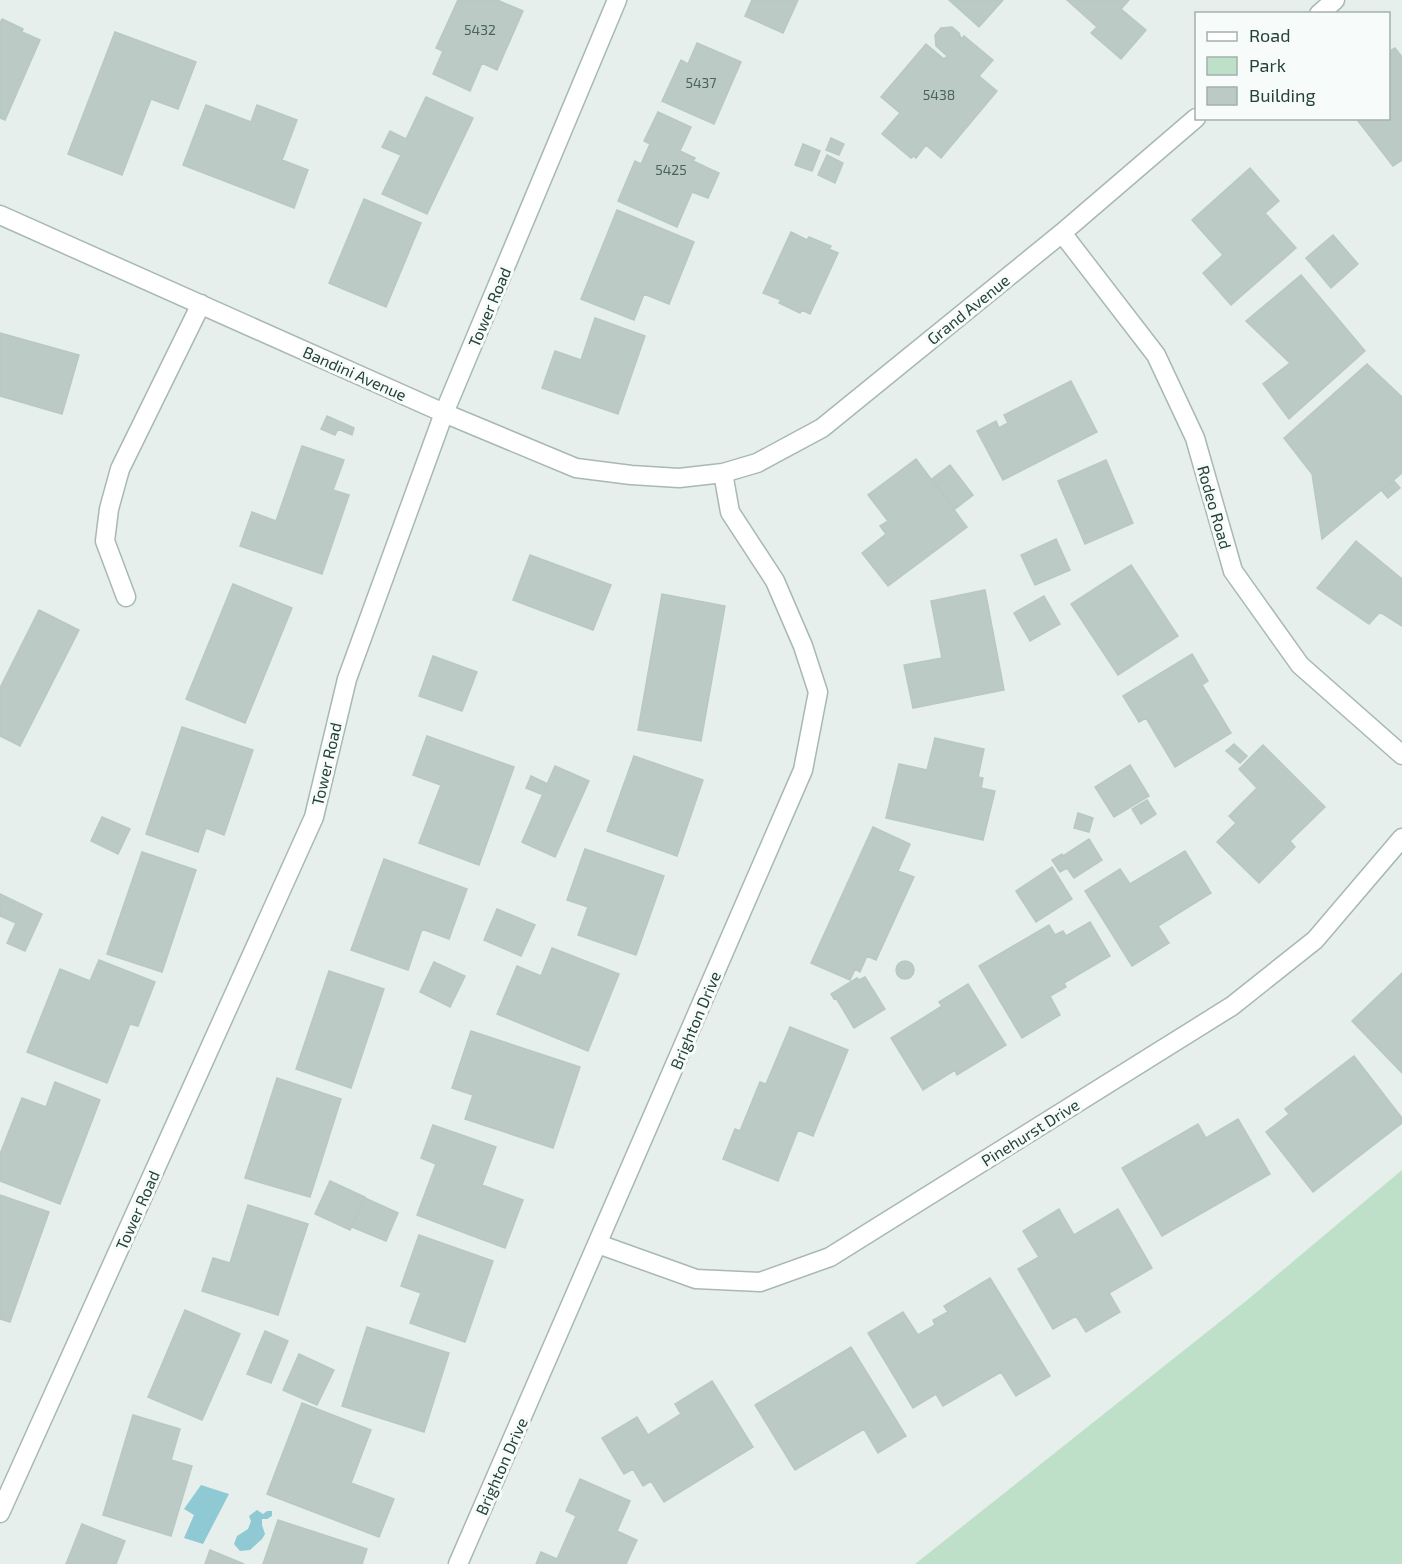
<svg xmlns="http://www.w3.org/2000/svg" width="1402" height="1564" font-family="'Exo 2',sans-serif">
<rect width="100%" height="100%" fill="#e6efeb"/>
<!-- green -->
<path fill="#bfe0c8" d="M1402,1170V1564H915L1246,1301Z"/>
<!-- water -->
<path fill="#8ec9d4" d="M201,1485L229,1494L203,1544L184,1538L194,1515L184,1509Z
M257,1510L263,1514L267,1511H272V1516L267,1519H262V1525L265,1534L262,1539L250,1550L240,1551L234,1544L237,1536L248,1529L251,1521L249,1516Z"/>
<!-- building -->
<path fill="#bbcac4" stroke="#b8c9c2" stroke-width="1.5" d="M458,0H497L523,11L497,70L482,63L470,91L433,74L443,51L436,48Z
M752,0H798L783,33L745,16Z
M949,0H1003L979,27Z
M1067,0H1129L1121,9L1146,30L1121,59L1091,33L1097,27Z
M2,19L23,29L22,32L40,40L5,120L0,118V23Z
M952,27L959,33L961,39L964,36L993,60L979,76L997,91L941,158L926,145L916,158L914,156L911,158L882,134L900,113L881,97L926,44L944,59L947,56L936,46L935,35L941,28Z
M115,32L196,62L178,109L151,99L122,175L68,154Z
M697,43L741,62L714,124L662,101L681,60L688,64Z
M1395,48L1402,57V160L1393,166L1358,121L1362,118H1388V52Z
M426,97L473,118L427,214L382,194L401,155L382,147L390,131L406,139Z
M206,105L251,122L257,105L297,120L282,160L308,170L294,208L183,165Z
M658,112L691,127L680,151L695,158L693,161L719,173L708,198L692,192L677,227L618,201L635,161L641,164L650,144L644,141Z
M831,138L844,144L839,155L826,150Z
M803,144L820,151L812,171L795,165Z
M827,155L843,163L835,183L818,175Z
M1250,168L1279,201L1265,213L1296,248L1231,305L1203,273L1223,255L1192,220Z
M364,199L421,223L386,307L329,283Z
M617,210L694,242L669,304L644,294L634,320L581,299Z
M791,232L807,240L809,237L831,246L829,249L838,253L810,314L802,310L800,313L779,303L781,300L763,293Z
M1333,235L1358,264L1331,288L1306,258Z
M1301,275L1365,351L1289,419L1263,384L1290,363L1246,321Z
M595,318L645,336L618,414L542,388L555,351L581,360Z
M0,333L79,355L62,414L0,396Z
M1367,364L1402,397V473L1322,539L1312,474L1284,438Z
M1071,381L1097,432L1003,480L977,431L996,421L999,428L1008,423L1004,415Z
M327,416L354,428L352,435L338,429L335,435L321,429Z
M302,446L344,460L333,490L349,495L322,574L240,546L252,512L276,521Z
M916,459L967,527L888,586L862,553L886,534L880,526L888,521L868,495Z
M1106,460L1133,523L1085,544L1058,481Z
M950,465L973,495L955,509L932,479Z
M1394,481L1400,488L1388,498L1382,491Z
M1056,539L1070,570L1035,585L1021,555Z
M1356,541L1402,579V626L1380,612L1369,624L1317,588Z
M530,555L611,585L593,630L513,600Z
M1131,565L1178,636L1118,675L1071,604Z
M233,584L292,608L245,723L186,699Z
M985,590L1004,690L913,708L904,665L942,658L931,601Z
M662,594L725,606L701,741L638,730Z
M1044,596L1060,624L1030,641L1014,613Z
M39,610L79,630L20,746L0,736V688Z
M1192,654L1208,681L1202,685L1231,733L1175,767L1146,718L1139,722L1123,696Z
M433,656L477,672L462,711L419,696Z
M182,727L253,750L224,835L206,828L198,852L146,834Z
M427,736L514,767L479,865L419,843L441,785L413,775Z
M935,738L984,749L978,777L983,778L981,788L995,791L983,840L886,818L899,764L927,770Z
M1234,744L1247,756L1240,763L1226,751Z
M1263,745L1325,807L1290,841L1295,847L1259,883L1217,842L1236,823L1229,816L1257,788L1239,769Z
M634,756L703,780L677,856L607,831Z
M1130,765L1149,796L1114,817L1095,787Z
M555,766L589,781L555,857L522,842Z
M531,776L546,783L541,794L526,788Z
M1147,800L1156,814L1141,824L1132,809Z
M1078,813L1093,818L1089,832L1074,828Z
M102,817L130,829L118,854L91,841Z
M873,827L910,844L898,871L914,877L876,960L867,956L860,972L855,969L850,980L811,963Z
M1089,839L1102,860L1074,878L1067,868L1060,872L1052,860L1062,854L1063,856Z
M585,849L664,876L636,955L578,935L588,907L567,900Z
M1185,851L1211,893L1158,926L1169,943L1132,966L1085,891L1120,869L1130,884Z
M142,852L196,870L162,972L107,954Z
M384,859L467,889L449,939L422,929L408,970L351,950Z
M1052,867L1072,899L1036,922L1016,891Z
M0,894L42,914L25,951L7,943L16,923L0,916Z
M497,909L535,925L521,956L484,940Z
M1090,922L1110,956L1064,983L1066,987L1050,996L1060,1015L1022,1038L979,966L1049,925L1055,935L1063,931L1066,936Z
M552,948L619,974L588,1051L497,1014L517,966L541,976Z
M99,960L155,982L138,1026L130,1024L107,1083L27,1052L60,969L90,981Z
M896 970a9 9 0 1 1 18 0a9 9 0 1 1-18 0Z
M434,962L465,976L450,1007L420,992Z
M329,971L384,989L351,1088L296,1069Z
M1402,973V1073L1352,1021Z
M865,977L885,1009L854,1028L836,998L834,999L831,994L857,978L859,980Z
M968,984L1006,1045L957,1075L955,1070L923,1090L891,1038L942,1006L939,1002Z
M790,1027L848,1050L813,1136L798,1130L778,1181L723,1159L735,1129L740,1131L760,1082L766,1084Z
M471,1031L580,1067L553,1148L465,1119L473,1095L452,1088Z
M1354,1056L1402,1118V1123L1313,1192L1266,1132L1289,1114L1285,1109Z
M277,1078L341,1099L310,1197L245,1178Z
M55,1082L100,1100L60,1204L0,1181V1154L22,1098L46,1107Z
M1238,1119L1270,1174L1162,1236L1122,1168L1198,1124L1206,1138Z
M433,1125L496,1147L482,1185L523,1200L505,1248L417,1215L436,1164L421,1158Z
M330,1181L365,1197L350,1230L315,1214Z
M0,1195L49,1212L10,1322L0,1319Z
M365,1198L398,1213L386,1241L352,1227Z
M248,1205L308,1224L278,1315L202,1291L213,1258L230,1263Z
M1059,1209L1074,1235L1118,1209L1152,1268L1109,1293L1120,1312L1086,1332L1076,1316L1053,1329L1018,1269L1039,1257L1023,1231Z
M419,1235L493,1261L465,1342L410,1323L421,1293L401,1286Z
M990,1278L1050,1376L1016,1396L1001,1372L943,1406L936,1394L913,1408L868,1333L903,1312L918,1335L935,1325L933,1320L948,1312L944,1306Z
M185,1310L240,1334L202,1420L148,1397Z
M367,1327L449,1353L424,1432L342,1406Z
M265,1331L288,1341L271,1383L247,1374Z
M851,1347L906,1436L878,1453L864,1429L795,1470L755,1405Z
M299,1354L334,1370L317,1405L283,1390Z
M712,1381L753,1447L664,1502L651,1481L643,1486L633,1469L624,1474L602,1438L637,1417L648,1435L681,1414L675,1404Z
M302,1403L371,1430L351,1483L394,1499L379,1537L267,1494Z
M133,1415L180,1429L171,1460L192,1466L171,1536L103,1515Z
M580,1479L630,1501L617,1531L637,1540L626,1564H536L541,1552L557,1559L576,1516L566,1511Z
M278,1520L367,1549L362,1564H263Z
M82,1524L125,1541L116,1564H66Z
M210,1550L244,1564H205Z"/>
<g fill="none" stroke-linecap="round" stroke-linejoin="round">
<defs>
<path id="minor" d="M1319,14L1335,0
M0,215L444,413L576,468L631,475L679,478L723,473L757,463L822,428L1062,233L1196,118
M1062,233L1156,355L1195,438L1233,571L1300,665L1402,755
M126,597L105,541L109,509L120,469L201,304
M598,1244L696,1279L760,1282L830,1257L1232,1006L1315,940L1402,838
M0,1513L314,817L347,679L444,413L617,0
M458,1564L803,770L818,692L803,646L775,581L730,512L723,473"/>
</defs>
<!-- minor casing -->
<use href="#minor" stroke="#a8b8b2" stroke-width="21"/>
<!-- minor -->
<use href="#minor" stroke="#fff" stroke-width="18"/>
</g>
<g text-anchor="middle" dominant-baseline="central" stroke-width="6" stroke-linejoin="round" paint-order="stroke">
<!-- number labels -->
<g font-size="14" fill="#4a645c">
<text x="480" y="29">5432</text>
<text x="701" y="82">5437</text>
<text x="939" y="94">5438</text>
<text x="671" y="169">5425</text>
</g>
<!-- street labels -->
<g font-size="16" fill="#24423a" stroke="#f7fbf9">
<text transform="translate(489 307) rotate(-67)">Tower Road</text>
<text transform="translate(968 309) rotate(-39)">Grand Avenue</text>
<text transform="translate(355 373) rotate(24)">Bandini Avenue</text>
<text transform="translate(1215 507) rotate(74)">Rodeo Road</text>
<text transform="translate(326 764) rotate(-77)">Tower Road</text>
<text transform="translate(695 1020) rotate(-67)">Brighton Drive</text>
<text transform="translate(1030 1132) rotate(-32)">Pinehurst Drive</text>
<text transform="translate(137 1210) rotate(-66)">Tower Road</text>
<text transform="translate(501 1466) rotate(-66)">Brighton Drive</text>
</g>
</g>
<!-- legend -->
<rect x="1195" y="12" width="195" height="108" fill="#f7fbf9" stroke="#a3b1ad" stroke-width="1.5"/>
<rect x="1207" y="32" width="30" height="9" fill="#ffffff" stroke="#a3b1ad" stroke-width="1.5"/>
<text x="1249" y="42" font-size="18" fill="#24423a">Road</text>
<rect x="1207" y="57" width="30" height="18" fill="#bfe0c8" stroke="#a3b1ad" stroke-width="1.5"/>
<text x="1249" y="72" font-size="18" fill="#24423a">Park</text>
<rect x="1207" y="87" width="30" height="18" fill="#bbcac4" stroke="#a3b1ad" stroke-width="1.5"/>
<text x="1249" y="102" font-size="18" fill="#24423a">Building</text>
</svg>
